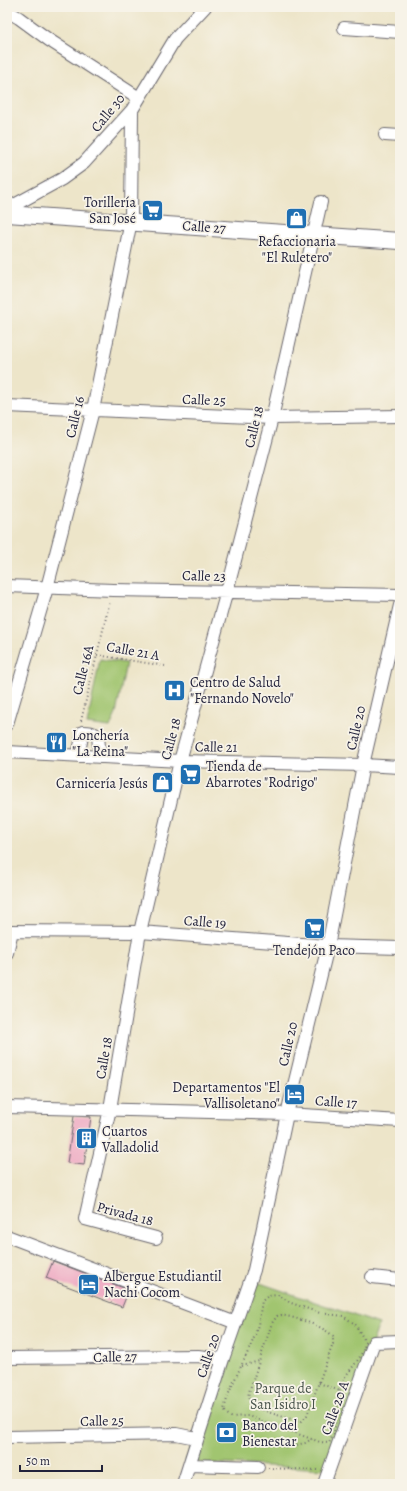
<svg xmlns="http://www.w3.org/2000/svg" width="407" height="1491" font-family="Alegreya,serif">
<rect width="100%" height="100%" fill="#f7f3e8"/>
<filter id="ink" filterUnits="userSpaceOnUse"><feTurbulence type="fractalNoise" baseFrequency=".025" numOctaves="2"/><feDisplacementMap in="SourceGraphic" scale="8" xChannelSelector="R" yChannelSelector="G"/><feConvolveMatrix kernelMatrix="1 2 1 2 8 2 1 2 1" color-interpolation-filters="sRGB"/></filter>
<filter id="wash" filterUnits="userSpaceOnUse"><feTurbulence type="fractalNoise" baseFrequency=".012" numOctaves="4" result="noise"/><feDisplacementMap in="SourceGraphic" scale="16" xChannelSelector="R" yChannelSelector="G"/><feGaussianBlur stdDeviation="0.9" result="paint"/><feColorMatrix in="noise" values="0 0 0 0 0 0 0 0 0 0 0 0 0 0 0 0 0 1.4 0 .05"/><feComposite in="paint" operator="in"/></filter>
<g filter="url(#wash)">
<rect width="100%" height="100%" fill="#ede5c9"/>
<!-- green -->
<path fill="#a1c56f" stroke="#627455" d="M100,659L126,663L116,714L110,727L87,724Z
M257,1282L379,1324L328,1469L185,1462Z"/>
<g id="blocks">
<!-- building -->
<path fill="#efadc4" d="M74,1116L91,1117L84,1165L67,1163Z
M53,1261L129,1290L122,1307L46,1278Z
M234,1428L235,1438L220,1439L219,1429Z"/>
</g>
</g>
<g filter="url(#ink)">
<use href="#blocks" fill-opacity="0" stroke="#69666d" stroke-width="1"/>
<g fill="none" stroke-linecap="round" stroke-linejoin="round">
<defs>
<path id="minor" d="M7,11L19,18L49,40L139,98
M344,28L400,32
M385,135L400,136
M7,209L62,179L84,163L132,110L175,39L205,7
M7,406L272,418L400,416
M7,586L113,590L400,595
M7,724L47,588L93,410L131,221L132,110
M7,752L180,761L363,765L400,767
M78,756L83,732C89,732 93,732 98,736L100,757
M7,931L140,932L328,946L400,948
M7,953L12,931
M7,1107L287,1114L400,1121
M7,1236L236,1323
M156,1238L85,1219L110,1109L140,932L180,761L227,591L272,418L321,202
M372,1277L400,1280
M7,1358L198,1356L223,1359
M7,1437L176,1434L196,1438
M189,1465L258,1467
M183,1484L223,1359L254,1270L287,1114L328,946L363,765L400,605
M324,1484L374,1342L400,1341"/>
<path id="major" d="M7,214L400,241"/>
</defs>
<!-- minor casing -->
<use href="#minor" stroke="#69666d" stroke-width="14"/>
<!-- major casing -->
<use href="#major" stroke="#69666d" stroke-width="18"/>
<!-- path -->
<path stroke="#69666d" stroke-width="2" stroke-dasharray="1 3" stroke-linecap="butt" d="M97,655L165,666
M81,721L110,601
M278,1295L291,1303L320,1313L343,1316L355,1324L365,1341C364,1358 349,1369 341,1383L334,1433L329,1443L320,1442L248,1416L231,1417L227,1414L224,1410C230,1383 246,1360 255,1335C259,1324 260,1312 262,1301L268,1296Z
M281,1315C297,1318 321,1325 333,1336V1344L307,1415L302,1421C294,1421 256,1409 251,1404C248,1400 248,1396 249,1392L272,1323L277,1316Z
M242,1366L259,1361
M319,1383L340,1391
M285,1447L305,1443L312,1439
M268,1468L317,1470"/>
<!-- minor -->
<use href="#minor" stroke="#fff" stroke-width="12"/>
<!-- major -->
<use href="#major" stroke="#fff" stroke-width="16"/>
</g>
</g>
<!-- icons -->
<defs>
<symbol id="supermarket-square" viewBox="-11 -11 22 22"><rect x="-9" y="-9" width="18" height="18" rx="4" fill="#1f6fb2" stroke="#f7f3e8"/><path d="M-6-5.5h2.5l.6 2H6L4.5 2H-2.5L-4.4-4H-6ZM-1.5 3.2a1.3 1.3 0 1 0 .1 0ZM3 3.2a1.3 1.3 0 1 0 .1 0Z" fill="#fff"/></symbol>
<symbol id="shop-square" viewBox="-11 -11 22 22"><rect x="-9" y="-9" width="18" height="18" rx="4" fill="#1f6fb2" stroke="#f7f3e8"/><path d="M-5-2.5h2.3a2.7 3.5 0 0 1 5.4 0H5L5.5 6h-11ZM-1.5-2.5h3a1.5 2.3 0 0 0-3 0Z" fill="#fff"/></symbol>
<symbol id="hospital-square" viewBox="-11 -11 22 22"><rect x="-9" y="-9" width="18" height="18" rx="4" fill="#1f6fb2" stroke="#f7f3e8"/><path d="M-5-5h3v3.5h4V-5h3V5h-3V1.5h-4V5h-3Z" fill="#fff"/></symbol>
<symbol id="restaurant-square" viewBox="-11 -11 22 22"><rect x="-9" y="-9" width="18" height="18" rx="4" fill="#1f6fb2" stroke="#f7f3e8"/><path d="M-5-6h1v4h1v-4h1v4h1v-4h1v5L-1.5 .5V6h-2V.5L-5-1ZM5-6V6H3V1.5H1.5Q1.5-4 5-6Z" fill="#fff"/></symbol>
<symbol id="hotel-square" viewBox="-11 -11 22 22"><rect x="-9" y="-9" width="18" height="18" rx="4" fill="#1f6fb2" stroke="#f7f3e8"/><path d="M-6-4.5h1.5V1H6V5H4.5V3h-9V5H-6ZM-4 0a1.8 1.8 0 1 1 3.6 0ZM.5 0V-2.5h3Q6-2.5 6 0Z" fill="#fff"/></symbol>
<symbol id="building-square" viewBox="-11 -11 22 22"><rect x="-9" y="-9" width="18" height="18" rx="4" fill="#1f6fb2" stroke="#f7f3e8"/><path d="M-4-6H4V6H1V3H-1V6H-4ZM-2.5-4.3h1.7v1.8h-1.7ZM.8-4.3h1.7v1.8H.8ZM-2.5-1h1.7V.8h-1.7ZM.8-1h1.7V.8H.8Z" fill="#fff"/></symbol>
<symbol id="bank-square" viewBox="-11 -11 22 22"><rect x="-9" y="-9" width="18" height="18" rx="4" fill="#1f6fb2" stroke="#f7f3e8"/><path d="M-6-4H6V4H-6ZM0-2.3a2.3 2.3 0 1 0 0 4.6a2.3 2.3 0 1 0 0-4.6Z" fill="#fff"/></symbol>
</defs>
<g fill-rule="evenodd">
<use href="#supermarket-square" x="140" y="198" width="25" height="25"/>
<use href="#shop-square" x="284" y="206" width="25" height="25"/>
<use href="#hospital-square" x="162" y="678" width="25" height="25"/>
<use href="#restaurant-square" x="44" y="730" width="25" height="25"/>
<use href="#supermarket-square" x="178" y="762" width="25" height="25"/>
<use href="#shop-square" x="150" y="770" width="25" height="25"/>
<use href="#supermarket-square" x="302" y="916" width="25" height="25"/>
<use href="#hotel-square" x="282" y="1082" width="25" height="25"/>
<use href="#building-square" x="74" y="1126" width="25" height="25"/>
<use href="#hotel-square" x="76" y="1272" width="25" height="25"/>
<use href="#bank-square" x="214" y="1420" width="25" height="25"/>
</g>
<g text-anchor="middle" dominant-baseline="central" stroke-width="3.5" stroke-linejoin="round" paint-order="stroke">
<!-- street labels -->
<g font-size="14" fill="#22223b" stroke="#f7f3e8">
<text transform="translate(108 113) rotate(-51)">Calle 30</text>
<text transform="translate(204 227) rotate(4)">Calle 27</text>
<text transform="translate(204 400) rotate(2)">Calle 25</text>
<text transform="translate(75 417) rotate(-77)">Calle 16</text>
<text transform="translate(254 427) rotate(-76)">Calle 18</text>
<text transform="translate(204 576) rotate(1)">Calle 23</text>
<text transform="translate(133 651) rotate(10)">Calle 21 A</text>
<text transform="translate(83 670) rotate(-76)">Calle 16A</text>
<text transform="translate(356 728) rotate(-77)">Calle 20</text>
<text transform="translate(171 739) rotate(-75)">Calle 18</text>
<text transform="translate(216 747) rotate(1)">Calle 21</text>
<text transform="translate(205 922) rotate(4)">Calle 19</text>
<text transform="translate(288 1044) rotate(-77)">Calle 20</text>
<text transform="translate(104 1058) rotate(-80)">Calle 18</text>
<text transform="translate(336 1102) rotate(4)">Calle 17</text>
<text transform="translate(125 1214) rotate(15)">Privada 18</text>
<text transform="translate(208 1356) rotate(-71)">Calle 20</text>
<text transform="translate(115 1357) rotate(-1)">Calle 27</text>
<text transform="translate(335 1408) rotate(-70)">Calle 20 A</text>
<text transform="translate(102 1421) rotate(-1)">Calle 25</text>
</g>
<!-- poi labels -->
<g font-size="14" fill="#22223b" stroke="#f7f3e8" text-anchor="start">
<text x="136" y="202" text-anchor="end">Torillería<tspan x="136" dy="16">San José</tspan></text>
<text x="297" y="241" text-anchor="middle">Refaccionaria<tspan x="297" dy="16">"El Ruletero"</tspan></text>
<text x="190" y="682">Centro de Salud<tspan x="190" dy="16">"Fernando Novelo"</tspan></text>
<text x="72" y="735">Lonchería<tspan x="72" dy="16">"La Reina"</tspan></text>
<text x="206" y="766">Tienda de<tspan x="206" dy="16">Abarrotes "Rodrigo"</tspan></text>
<text x="148" y="783" text-anchor="end">Carnicería Jesús</text>
<text x="314" y="950" text-anchor="middle">Tendejón Paco</text>
<text x="280" y="1087" text-anchor="end">Departamentos "El<tspan x="280" dy="16">Vallisoletano"</tspan></text>
<text x="102" y="1131">Cuartos<tspan x="102" dy="16">Valladolid</tspan></text>
<text x="104" y="1276">Albergue Estudiantil<tspan x="104" dy="16">Nachi Cocom</tspan></text>
<text x="242" y="1425">Banco del<tspan x="242" dy="16">Bienestar</tspan></text>
</g>
<!-- park labels -->
<g font-size="14" fill="#48534b" stroke="#f7f3e8">
<text x="283" y="1388">Parque de<tspan x="283" dy="16">San Isidro I</tspan></text>
</g>
</g>
<!-- margin -->
<rect width="407" height="1491" fill="none" stroke="#f7f3e8" stroke-width="24"/>
<!-- scale -->
<path d="M20 1465v6h82v-6" fill="none" stroke="#22223b" stroke-width="2"/>
<text x="26" y="1465" font-size="12" fill="#22223b" stroke="#f7f3e8" stroke-width="3" paint-order="stroke">50 m</text>
</svg>
